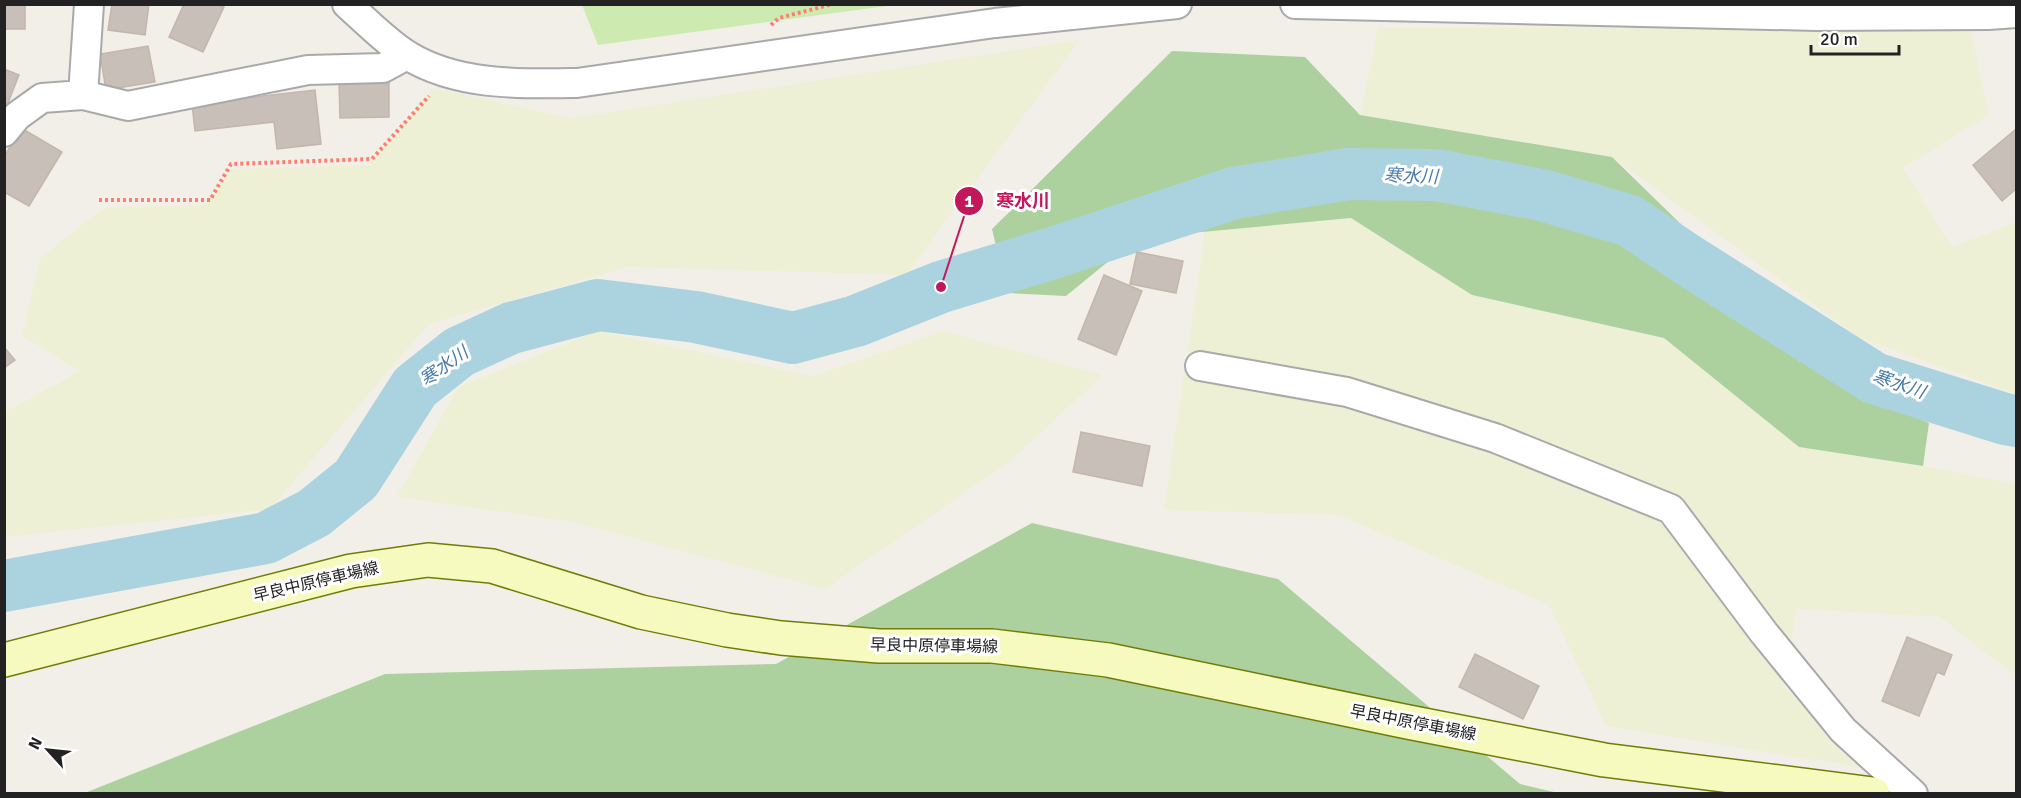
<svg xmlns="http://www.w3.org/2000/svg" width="2021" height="798" font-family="Signika,'Noto Sans JP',sans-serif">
<rect width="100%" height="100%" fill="#f2efe9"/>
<!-- farmland -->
<path fill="#eef0d5" d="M1970,27L1989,115L1903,168L1952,247L2016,222V394L1860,338L1612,157L1360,115L1378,28Z
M1080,40L906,275L628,267L429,324L270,509L5,537V412L80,371L22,336L40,258L105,207L205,205L231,169L369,165L433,88L571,118Z
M1351,218L1472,295L1664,338L1799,447L1923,466L2016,484V676L1939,617L1797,609L1783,686L1865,768L1606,726L1549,605L1338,515L1164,510L1205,231Z
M598,331L813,376L944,331L1103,375L1008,463L825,589L573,522L397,497L458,387Z"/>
<!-- grass -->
<path fill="#cdebb0" d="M582,5H894L598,45Z"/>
<!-- forest -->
<path fill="#add19e" d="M1172,51L1305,57L1360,115L1612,157L1844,383L1929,423L1923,466L1799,447L1664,338L1472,295L1351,218L1137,238L1066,296L1007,293L992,229Z
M1032,523L1278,579L1520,784L1558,793L82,794L385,674L776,664Z"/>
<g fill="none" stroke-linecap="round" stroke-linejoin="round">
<!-- river -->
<path stroke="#aad3df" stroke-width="52" d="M4,586L266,538L314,513L356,479L415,387L459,352L511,328L598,305L696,317L793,338L856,321L941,287L1053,253L1234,193L1348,174L1436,175L1542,195L1630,221L1688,260L1874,378L2005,419L2016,421"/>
</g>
<!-- building -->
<path fill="#c7bfb8" stroke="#c4b6ab" stroke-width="1.5" d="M4,4H25V29H4Z
M112,4H149L145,35L108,30Z
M184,4H217L224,7L203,52L169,37Z
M148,46L155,82L106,90L100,54Z
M4,69L19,75L4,113Z
M339,81H389V117L340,118Z
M315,90L321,144L277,149L274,122L195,131L192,104Z
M21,128L62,152L29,206L4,192V157Z
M2016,129V189L2002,201L1973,165Z
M1137,252L1183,261L1176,293L1130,284Z
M1104,275L1142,291L1116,355L1078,339Z
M4,347L15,360L4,368Z
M1081,432L1150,446L1142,486L1073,472Z
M1907,637L1952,655L1944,675L1937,672L1919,716L1882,701Z
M1475,654L1539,686L1523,719L1459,687Z"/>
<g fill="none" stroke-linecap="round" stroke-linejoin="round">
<defs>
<path id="minor" d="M347,4C366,21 385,41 407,55C457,86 520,84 577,83L995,23L1177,4
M1295,4L1817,16L1988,15L2016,13
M83,95L89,4
M4,132L17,116L42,98L83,95L128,106L308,70L383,68L407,55
M1200,366L1347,392L1495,438L1671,509L1764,633L1843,730L1913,794"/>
<path id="secondary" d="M4,660L351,571L428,560L492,566L641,612L727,630L781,638L879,646H992L1108,660L1408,722L1604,760L1873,794"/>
</defs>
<!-- minor casing -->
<use href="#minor" stroke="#a9a9a9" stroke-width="32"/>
<!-- secondary casing -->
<use href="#secondary" stroke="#707d05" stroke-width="36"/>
<!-- path -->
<path stroke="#fa8072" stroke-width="4" stroke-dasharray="3 3" stroke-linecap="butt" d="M771,25L779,18L833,4
M99,200H210L231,164L372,159L429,96"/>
<!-- minor -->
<use href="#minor" stroke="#fff" stroke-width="28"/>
<!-- secondary -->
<use href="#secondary" stroke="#f7fabf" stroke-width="33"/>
</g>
<g text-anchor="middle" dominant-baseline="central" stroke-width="6" stroke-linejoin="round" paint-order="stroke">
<!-- street labels -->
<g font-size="16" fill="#222" stroke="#fff">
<text transform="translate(316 582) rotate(-13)">早良中原停車場線</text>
<text transform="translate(934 646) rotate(1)">早良中原停車場線</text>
<text transform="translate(1413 723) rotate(11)">早良中原停車場線</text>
</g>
<!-- water labels -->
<g font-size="18" font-style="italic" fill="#4a7aab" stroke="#fff">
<text transform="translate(1411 176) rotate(2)">寒水川</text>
<text transform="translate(444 366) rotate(-35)">寒水川</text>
<text transform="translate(1899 384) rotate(19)">寒水川</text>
</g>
</g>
<!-- callouts -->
<path fill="none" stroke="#c2185b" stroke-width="2" d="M941 287L969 201"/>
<g fill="#c2185b" stroke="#fff" stroke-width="2">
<circle cx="941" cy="287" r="6"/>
<circle cx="969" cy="201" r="15"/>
</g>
<g font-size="18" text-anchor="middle" font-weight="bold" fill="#fff">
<text x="969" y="207">1</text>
</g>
<g font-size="18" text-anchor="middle" font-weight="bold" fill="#c2185b" stroke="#fff" stroke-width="6" stroke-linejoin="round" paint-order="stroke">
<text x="1023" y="207">寒水川</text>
</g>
<!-- border -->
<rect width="2021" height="798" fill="none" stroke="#222222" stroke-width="12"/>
<!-- north arrow -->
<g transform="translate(48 750) rotate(297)" stroke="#ffffff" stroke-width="4.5" paint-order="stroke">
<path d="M0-4.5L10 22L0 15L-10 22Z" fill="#222222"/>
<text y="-9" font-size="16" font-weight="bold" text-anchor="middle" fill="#222222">N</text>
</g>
<!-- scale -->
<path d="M1811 45v9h88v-9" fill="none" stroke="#222222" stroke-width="3"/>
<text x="1820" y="45" font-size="18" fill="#222222" stroke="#ffffff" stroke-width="4.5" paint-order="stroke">20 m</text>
</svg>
